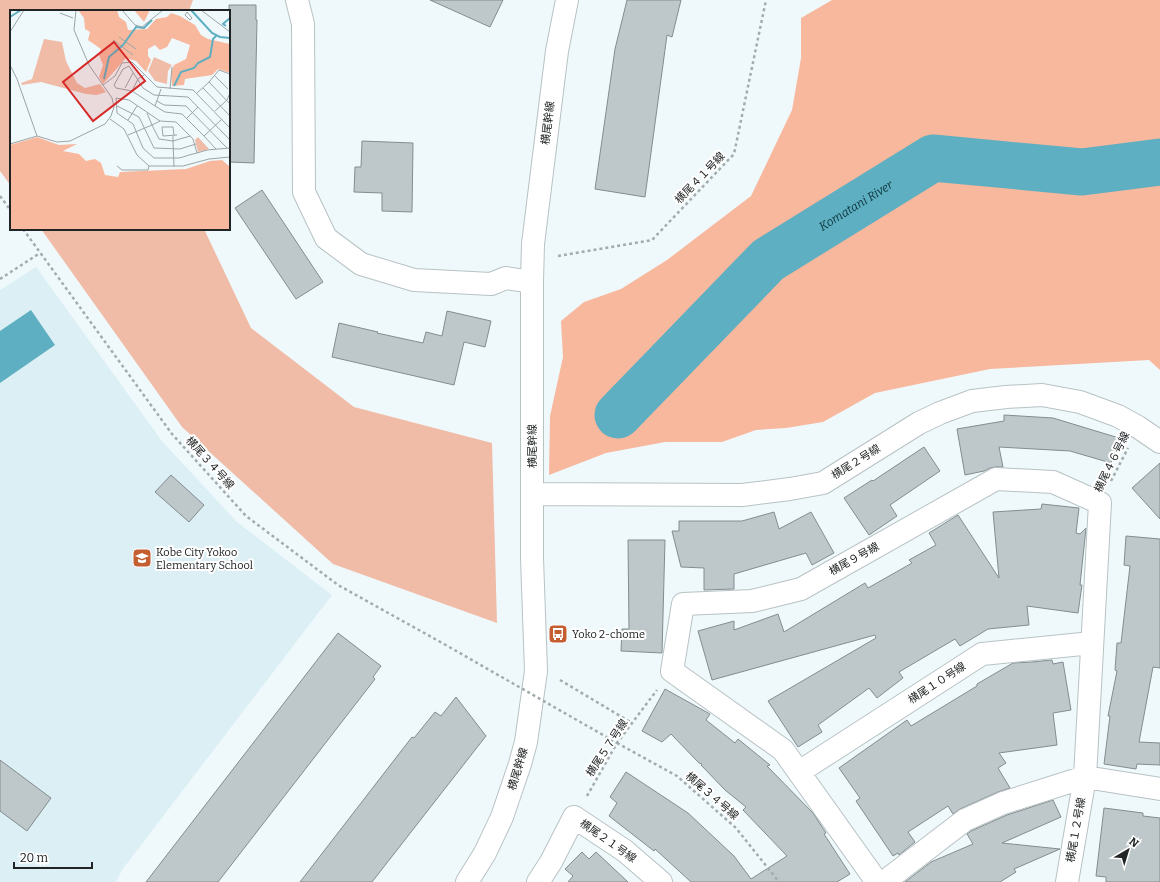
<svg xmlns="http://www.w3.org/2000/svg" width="1160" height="882" font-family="Bitter,'Noto Sans JP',serif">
<rect width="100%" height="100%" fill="#eff9fc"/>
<!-- built -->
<path fill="#dceff4" d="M36,267L162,441L237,522L332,595L122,870L116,882H0V290Z"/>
<!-- green -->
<path fill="#f0bca7" d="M0,0H193L189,11H11V186L0,171Z
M41,229H204L251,328L354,407L492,443L497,623L333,564L182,427Z"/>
<!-- forest -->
<path fill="#f8b89e" d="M832,0H1160V370L1149,360L990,369L875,393L823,422L786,428L756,430L722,442H665L606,453L549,475L550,416L563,357L561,321L584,302L621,289L667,260L751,196L792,110L801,58V18Z"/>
<!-- water -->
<path fill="#5eafc1" d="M31,310L55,345L0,383V331Z"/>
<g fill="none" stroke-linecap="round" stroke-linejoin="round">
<!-- river -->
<path stroke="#5eafc1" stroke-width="47" id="s1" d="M618,415L768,260L933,158L1082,172L1160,162"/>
</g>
<!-- building -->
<path fill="#bec7c9" stroke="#838c8e" d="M430,0H503L490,27Z
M627,0H681L672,37L667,35L645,197L595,189L615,49Z
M229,5H256V20H257L254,163L229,162Z
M362,141L413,143L412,212L382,211V193L354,192L355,167H361Z
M262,190L323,282L296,299L235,208Z
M447,311L491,321L485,347L464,342L454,385L332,357L339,323L378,332L377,333L423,343L426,332L442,336Z
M1004,415L1053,418L1119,438L1111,463L1070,451L999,447L1003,467H996L990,468L984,471L965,475L957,429L1004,421Z
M924,447L940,471L890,505L897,516L869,535L844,498L872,480L873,481Z
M1160,463V519L1132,488Z
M171,475L204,505L189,522L155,492Z
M1042,504L1079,508L1076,533L1080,534L1086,528L1080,585H1082L1078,613L1027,606L1029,625L988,629L960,646L955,639L899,672L903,678L877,698L869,688L818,725L822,732L798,747L768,701L876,638L875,635L712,680L698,631L734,621V630L778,614L784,632L865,583L868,588L912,563L909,560L936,545L929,533L958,515L999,578L993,512L1041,509Z
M774,512L779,529L811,512L834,553L812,565L806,553L734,574V589L704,590V568L681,567L672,531H679V521H742Z
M1126,536L1160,539V668L1153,667L1139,742L1160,743V765L1137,764L1136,769L1104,764L1110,716H1108L1117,671L1115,670L1117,643H1121L1130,566L1124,565Z
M628,540H665L662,653L621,651L622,629H629Z
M338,633L381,666L373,677L375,679L218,882H146Z
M1052,660L1053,664L1063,662L1071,710L1053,713L1057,745L999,753L1006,763L998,768L1010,788L998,792L960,809L953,814L948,806L908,832L915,842L899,855L898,853L893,856L856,801L860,798L839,768L907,720L911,726L977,686V684L1013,663L1032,662Z
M665,689L710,714L706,720L735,743L738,739L770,765L767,766L813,813L826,833L824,834L850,874L837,882H691L655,849L654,851L609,816L617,803L610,797L626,772L688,813L734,856L751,879L787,856L743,810L746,807L725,790L701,765L702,764L699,763L671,734L662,742L642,731Z
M456,697L486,736L372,882H300L412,737L414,738L435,712L441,716Z
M0,760L51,798L27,831L0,811Z
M1053,800L1061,817L1002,843L1060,849L1014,869L1016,872L1000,882H905L931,862L973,844L967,834L971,831L1007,815Z
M1104,808L1143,813V816L1160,818V882H1106V877L1096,876Z
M582,852L589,859L596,852L628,882H568L573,876L565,869Z"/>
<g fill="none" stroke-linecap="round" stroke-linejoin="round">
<defs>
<path id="minor" d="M297,0L303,24L304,192L326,238L361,264L414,280L491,284L506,278L532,282
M532,494L742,495L790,489L823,483L919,423L940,413L972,401L1006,397L1042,395L1080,402L1118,416L1138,427L1160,442
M799,772L982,654L1092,643
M467,882L485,853L502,817L520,764L526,742L536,671L532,558V282L533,244L557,51L567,0
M538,882L551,862L574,817L625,851L661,882
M877,882L783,750L672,671L683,604L752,601L801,589L996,479L1053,482L1100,503L1085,777L1067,882
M884,882L965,820L1003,803L1085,777L1160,789"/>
</defs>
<!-- minor casing -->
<use href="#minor" stroke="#b8c2c4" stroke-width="24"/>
<!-- path -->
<path stroke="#a3abad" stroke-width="2.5" stroke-dasharray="3 3" stroke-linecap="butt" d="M0,196L11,211
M23,229L172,434L246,516L338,585L444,644
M558,256L652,240L734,154L766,0
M0,279L40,253
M1111,481L1128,448
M560,680L632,723
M617,743L677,776L736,828L779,882
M587,796L617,743L657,690"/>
<!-- minor -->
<use href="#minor" stroke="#fff" stroke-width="22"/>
<!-- path-bridge -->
<path stroke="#a3abad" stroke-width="2.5" stroke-dasharray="3 3" stroke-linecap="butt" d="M444,644L617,743"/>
</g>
<!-- icons -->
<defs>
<symbol id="school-square" viewBox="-11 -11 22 22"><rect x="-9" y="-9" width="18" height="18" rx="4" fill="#c45e31" stroke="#fff"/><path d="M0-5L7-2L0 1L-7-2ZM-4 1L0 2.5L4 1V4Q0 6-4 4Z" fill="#fff"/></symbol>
<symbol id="bus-square" viewBox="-11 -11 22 22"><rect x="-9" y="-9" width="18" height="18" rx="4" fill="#c45e31" stroke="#fff"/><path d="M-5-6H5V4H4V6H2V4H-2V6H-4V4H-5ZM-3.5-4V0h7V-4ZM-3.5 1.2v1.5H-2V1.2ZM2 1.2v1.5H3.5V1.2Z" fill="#fff"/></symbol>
</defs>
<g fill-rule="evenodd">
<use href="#school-square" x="131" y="547" width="22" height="22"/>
<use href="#bus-square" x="547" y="623" width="22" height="22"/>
</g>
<g text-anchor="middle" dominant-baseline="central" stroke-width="4" stroke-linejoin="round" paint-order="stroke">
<!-- street labels -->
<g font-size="11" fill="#212425" stroke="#fff">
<text transform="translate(548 123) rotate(-83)">横尾幹線</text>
<text transform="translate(700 178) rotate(-46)">横尾４１号線</text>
<text transform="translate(532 446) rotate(-90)">横尾幹線</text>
<text transform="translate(856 462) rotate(-32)">横尾２号線</text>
<text transform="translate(1112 462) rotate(-64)">横尾４６号線</text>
<text transform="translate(210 463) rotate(48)">横尾３４号線</text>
<text transform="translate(854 559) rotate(-29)">横尾９号線</text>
<text transform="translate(937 683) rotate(-33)">横尾１０号線</text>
<text transform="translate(607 748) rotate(-57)">横尾５７号線</text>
<text transform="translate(518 769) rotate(-73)">横尾幹線</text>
<text transform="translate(712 796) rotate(41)">横尾３４号線</text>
<text transform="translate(1076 830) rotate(-80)">横尾１２号線</text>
<text transform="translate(608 841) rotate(35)">横尾２１号線</text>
</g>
<!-- poi labels -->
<g font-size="11" fill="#212425" stroke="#fff" text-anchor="start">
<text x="156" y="552">Kobe City Yokoo<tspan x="156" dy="13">Elementary School</tspan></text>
<text x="572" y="634">Yoko 2-chome</text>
</g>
<!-- water labels -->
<g font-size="12" font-style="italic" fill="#0d353d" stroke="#fff">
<text stroke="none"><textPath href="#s1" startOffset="319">Komatani River</textPath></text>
</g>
</g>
<!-- overview -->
<g transform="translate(10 10)">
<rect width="220" height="220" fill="#eff9fc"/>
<path d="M34,29L52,32L56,51L67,73L75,78L90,74L96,82L87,85L76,84L31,72L12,75L11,73L22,69ZM144,47L162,55L158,61L157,74L145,71L138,61ZM188,127L199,139L188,142L185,130Z" fill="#f0bca7"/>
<path d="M68,0H107L109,7L116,12L118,20L137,19L146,9L157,7L161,3L170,6L185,15L191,25L198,29L220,34V63L208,59L202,65L175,69L174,75L162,76L161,62L164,55L176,49L180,35L162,28L157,37L150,40L145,35L138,39V46L141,50L136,62L126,51L116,48L93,74L89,67L93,55L89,45L91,39L78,30L80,22L75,19L74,8ZM124,0H138L139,2L134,12ZM27,127L49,135L67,134L53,141L69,144L76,151L85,149L91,153L95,165L108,167L110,162L176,159L200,151L212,150L220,157V220H0V135Z" fill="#f8b89e"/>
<path fill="none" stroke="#5eafc1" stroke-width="2" d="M181,0L202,23L210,27L220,28M0,7L11,0M216,16L213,14L220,8M94,69L99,47L113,35L126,17L134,18L142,10M164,76L171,62L184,58L188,53L200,47L203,29L207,25"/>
<path fill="none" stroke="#9da4a6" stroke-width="1" d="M112,0L125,15L132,17L153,0M191,0L220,22M177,2L182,8L180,10L175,5ZM50,3L63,8M0,22L14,0M109,27L126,39M103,30L123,45M0,55L7,69L27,126M205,66L218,79M199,72L209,60L220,64M93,75L105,66L112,53L122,52L147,77L183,80L220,118M115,78L123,63M193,78L220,106M151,79L145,96L155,102L172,104L194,126L212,109M160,79L162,57M122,81L128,69L134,65M187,83L199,72L220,94M147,91L154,95L176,96L217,138M107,96L129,107L144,138L170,139L186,134M145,96L122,81L106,78L104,75L113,59L119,56L133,78L144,85L178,87L220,130M205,101L217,90L220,83V73M137,103L142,115L150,111M177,108L188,97M100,109L114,119L127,145L139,156H173L199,149L220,147M118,110L127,96M118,125L142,115L149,129L163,131L164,157M164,125L163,117H152L153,126L167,125M163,126V131L180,126M194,126L206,139M0,134L27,126L47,132L60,131L95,114L101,106L104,97L102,88L79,55L64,20L66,0M187,143L183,129L166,112L150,111L119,90L106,88L107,103L123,114L133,138L144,148H169L173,147L179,145L187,143L197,140L220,138M107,156L112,160H138L139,156"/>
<path fill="#d62828" fill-opacity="0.15" stroke="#d62828" stroke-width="2" d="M104,32L135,71L83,111L53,72Z"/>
<rect width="220" height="220" fill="none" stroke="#212425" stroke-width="2"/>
</g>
<!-- north arrow -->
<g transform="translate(1128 850) rotate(38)" stroke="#ffffff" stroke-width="3" paint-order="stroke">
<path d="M0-3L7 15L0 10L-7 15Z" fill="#212425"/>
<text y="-6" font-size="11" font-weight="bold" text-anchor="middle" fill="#212425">N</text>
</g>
<!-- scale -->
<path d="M14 862v6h78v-6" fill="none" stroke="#212425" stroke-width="2"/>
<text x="20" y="862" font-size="12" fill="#212425" stroke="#ffffff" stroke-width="3" paint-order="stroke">20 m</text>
</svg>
